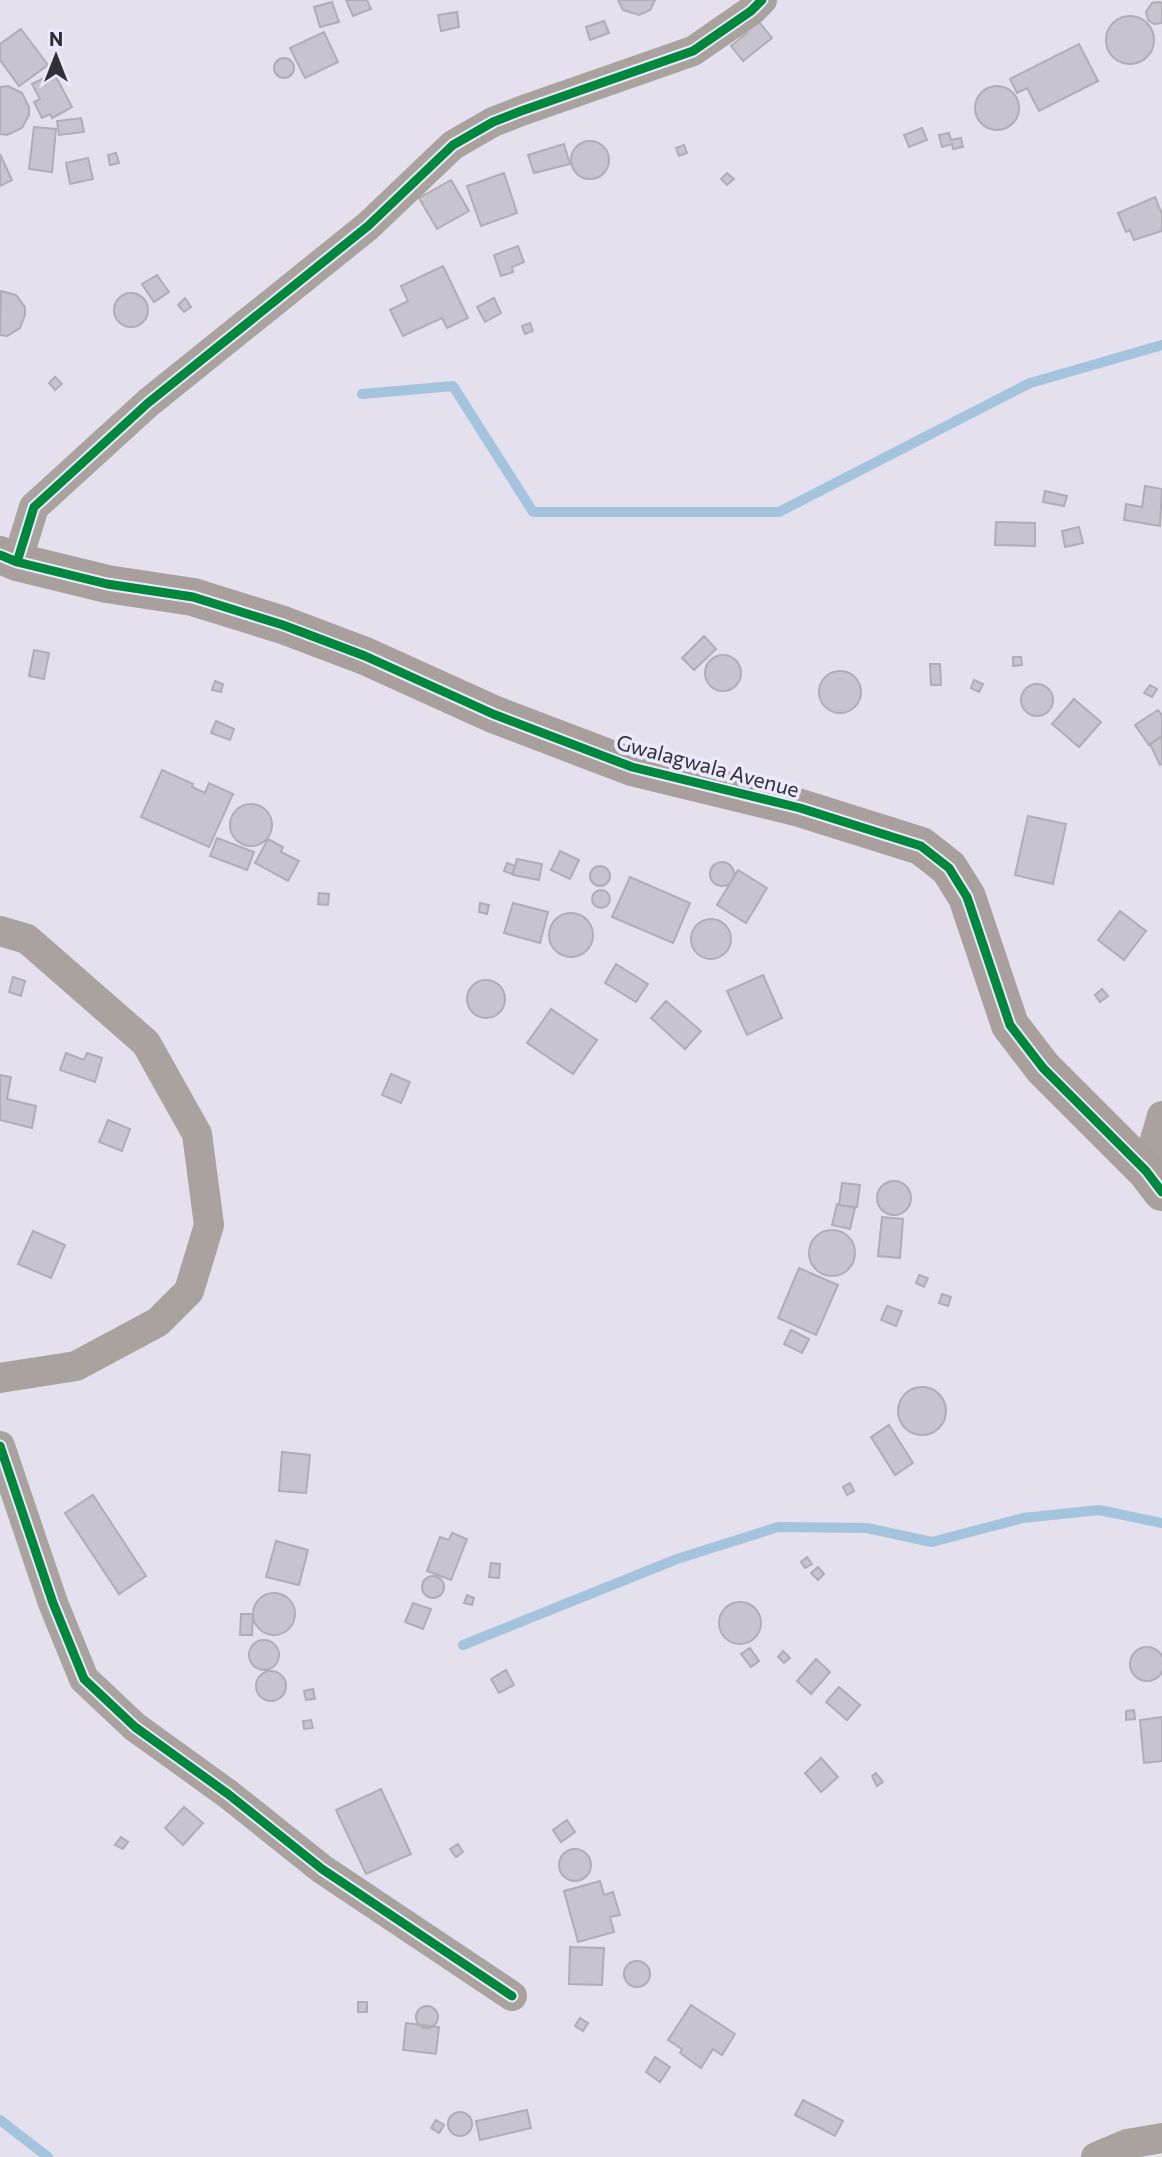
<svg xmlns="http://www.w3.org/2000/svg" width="1162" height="2157" font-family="Commissioner,sans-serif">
<rect width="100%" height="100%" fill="#e4e0ed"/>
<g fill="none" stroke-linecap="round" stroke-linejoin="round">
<!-- stream -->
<path stroke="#a4c3dc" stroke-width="10" d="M362,394L453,386L533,512H779L1030,383L1162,345
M463,1645L677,1559L778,1527L867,1528L932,1542L1023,1518L1099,1510L1162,1523
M0,2120L48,2157"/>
</g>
<!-- building -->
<path fill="#c7c4cf" stroke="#b0adb7" stroke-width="2" d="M346,0H367L371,9L353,16Z
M618,0H655L650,10L639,15L623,10Z
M332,2L339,22L320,27L314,7Z
M1159,2L1162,3V23L1154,24L1148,20L1146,12L1152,3Z
M457,12L459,27L441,31L438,15Z
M752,13L772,38L743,61L731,46L747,33L739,24Z
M1106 40a24 24 0 1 1 48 0a24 24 0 1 1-48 0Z
M604,21L609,33L590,40L586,27Z
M21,29L48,65L19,86L0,60V44Z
M324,32L338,62L305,78L290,48Z
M1079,44L1098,81L1039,111L1027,88L1017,93L1010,79Z
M274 68a10 10 0 1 1 20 0a10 10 0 1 1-20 0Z
M54,73L72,107L52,118L50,114L42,118L34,102L40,99L32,84Z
M975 108a22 22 0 1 1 44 0a22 22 0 1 1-44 0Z
M8,86L22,93L29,107V115L22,128L7,135L0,134V87Z
M81,118L84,132L59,135L57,121Z
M34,127L56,129L52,172L29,169Z
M922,128L927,140L909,147L904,135Z
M949,133L951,140L961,138L963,147L953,149L952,144L942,147L939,135Z
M571 160a19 19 0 1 1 38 0a19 19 0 1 1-38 0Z
M564,144L570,164L534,173L528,155Z
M684,145L687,153L679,156L676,148Z
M116,153L119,163L110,165L108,155Z
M0,154L12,180L0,186Z
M88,158L93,179L70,184L66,163Z
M504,173L517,213L481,226L467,186Z
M727,173L734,179L727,185L721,179Z
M451,180L469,211L437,229L419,198Z
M1155,197L1162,214V231L1134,240L1130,230L1126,232L1118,213Z
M518,246L524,262L512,267L513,272L501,276L494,255Z
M443,266L468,318L447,328L442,318L403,336L390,310L408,301L401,286Z
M157,275L169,292L154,302L142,284Z
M1,291L16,295L25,307V315L20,328L7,336L0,335Z
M114 310a17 17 0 1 1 34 0a17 17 0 1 1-34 0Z
M185,298L191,307L184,312L178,305Z
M494,298L501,313L485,322L477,307Z
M530,323L533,331L525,334L522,326Z
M55,377L62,384L55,390L49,383Z
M1145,486L1162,489L1160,526L1124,520L1126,504L1142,507Z
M1045,491L1067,496L1064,506L1043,502Z
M996,522L1035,523V546L995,545Z
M1079,527L1083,543L1065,547L1062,531Z
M704,636L716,649L694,670L682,658Z
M34,650L49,653L44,679L29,676Z
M705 673a18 18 0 1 1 36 0a18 18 0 1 1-36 0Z
M1013,657H1021L1022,665L1013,666Z
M930,664H940L941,685H931Z
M819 692a21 21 0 1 1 42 0a21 21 0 1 1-42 0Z
M974,680L983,684L979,692L971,688Z
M215,681L223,684L221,692L212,690Z
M1021 700a16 16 0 1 1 32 0a16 16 0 1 1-32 0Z
M1150,685L1157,689L1152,697L1144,693Z
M1074,699L1101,722L1079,747L1052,724Z
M1158,710L1162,715V736L1149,745L1135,725Z
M216,721L234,729L230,740L211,733Z
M1162,736V764L1160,765L1150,744Z
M162,770L193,784L192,787L205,793L209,783L233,794L209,847L141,817Z
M230 825a21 21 0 1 1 42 0a21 21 0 1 1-42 0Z
M1028,816L1066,824L1053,884L1015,875Z
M217,838L254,852L247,870L210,856Z
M268,839L283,847L281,852L299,861L288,881L255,863Z
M560,851L579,860L570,879L551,870Z
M517,859L542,864L539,880L513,875Z
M710 874a12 12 0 1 1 24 0a12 12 0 1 1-24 0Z
M507,863L515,866L512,874L504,871Z
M590 876a10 10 0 1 1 20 0a10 10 0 1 1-20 0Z
M738,870L767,888L746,923L717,905Z
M630,877L690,903L673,943L612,917Z
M592 899a9 9 0 1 1 18 0a9 9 0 1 1-18 0Z
M319,893L329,894L328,905L318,904Z
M480,903L489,905L487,914L479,912Z
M513,903L548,912L540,943L504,933Z
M1120,911L1146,931L1124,960L1098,940Z
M549 935a22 22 0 1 1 44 0a22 22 0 1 1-44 0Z
M691 939a20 20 0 1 1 40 0a20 20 0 1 1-40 0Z
M616,964L648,984L636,1002L605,983Z
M763,975L782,1018L747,1035L727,991Z
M13,977L25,981L21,996L9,992Z
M467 999a19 19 0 1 1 38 0a19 19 0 1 1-38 0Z
M1102,989L1108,996L1100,1002L1095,995Z
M666,1001L701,1031L685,1049L651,1018Z
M551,1009L597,1040L573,1074L527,1043Z
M66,1053L84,1060L87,1053L102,1058L95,1082L60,1070Z
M391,1074L410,1082L401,1103L382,1095Z
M0,1075L11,1077L7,1099L36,1106L32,1128L0,1120Z
M108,1120L130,1129L122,1151L99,1142Z
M877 1198a17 17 0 1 1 34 0a17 17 0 1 1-34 0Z
M842,1183L860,1185L857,1207L839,1205Z
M837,1204L855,1208L850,1229L832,1225Z
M882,1217L903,1219L900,1258L878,1256Z
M809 1253a23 23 0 1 1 46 0a23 23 0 1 1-46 0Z
M33,1231L65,1245L51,1278L18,1264Z
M799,1268L838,1285L816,1335L778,1318Z
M919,1275L928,1278L924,1287L916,1283Z
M942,1294L951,1297L948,1306L939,1303Z
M887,1306L902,1311L896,1326L881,1320Z
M791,1330L809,1339L802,1353L784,1344Z
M898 1411a24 24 0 1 1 48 0a24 24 0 1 1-48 0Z
M889,1425L913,1463L895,1475L871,1437Z
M282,1452L310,1455L306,1493L279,1491Z
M850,1483L854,1491L847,1495L843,1487Z
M93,1495L146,1576L119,1594L65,1513Z
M452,1533L467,1539L451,1580L427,1571L440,1537L449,1540Z
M276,1541L308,1550L299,1585L266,1577Z
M807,1557L812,1564L805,1568L801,1562Z
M491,1563L500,1564L499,1578L489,1577Z
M818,1567L824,1574L818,1580L811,1573Z
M422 1587a11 11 0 1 1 22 0a11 11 0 1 1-22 0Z
M253 1614a21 21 0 1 1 42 0a21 21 0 1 1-42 0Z
M467,1595L474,1598L472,1605L464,1603Z
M719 1623a21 21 0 1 1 42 0a21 21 0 1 1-42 0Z
M413,1603L431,1609L423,1629L405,1622Z
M241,1614H253L252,1635H240Z
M249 1655a15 15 0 1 1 30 0a15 15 0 1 1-30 0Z
M1130 1664a17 17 0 1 1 34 0a17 17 0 1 1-34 0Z
M750,1648L759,1661L751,1667L741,1654Z
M783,1651L790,1658L784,1663L778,1657Z
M816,1659L830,1672L811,1694L797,1681Z
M506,1670L514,1685L499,1693L491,1679Z
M256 1686a15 15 0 1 1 30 0a15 15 0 1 1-30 0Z
M839,1687L860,1705L847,1720L826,1702Z
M313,1689L315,1699L306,1700L304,1691Z
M1134,1710L1135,1719L1126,1720V1711Z
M1162,1717V1761L1144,1763L1140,1720Z
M311,1720L313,1728L304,1729L303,1721Z
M821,1758L838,1777L821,1792L805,1773Z
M876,1773L883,1782L877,1786L872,1776Z
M381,1789L411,1854L366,1874L336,1810Z
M184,1807L203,1823L183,1845L165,1828Z
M567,1820L575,1832L561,1842L553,1830Z
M121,1837L128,1842L123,1849L115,1845Z
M458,1844L463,1852L456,1857L450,1849Z
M559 1865a16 16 0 1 1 32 0a16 16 0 1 1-32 0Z
M600,1881L604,1895L613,1892L620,1915L610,1917L614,1932L578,1942L564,1891Z
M570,1947L604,1948L602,1985L569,1984Z
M624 1974a13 13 0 1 1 26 0a13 13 0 1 1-26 0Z
M358,2002H367V2012H358Z
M691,2005L735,2034L722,2055L713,2049L701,2068L680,2053L682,2049L668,2040Z
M416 2017a11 11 0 1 1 22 0a11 11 0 1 1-22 0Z
M580,2018L588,2023L583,2031L575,2026Z
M406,2023L439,2027L436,2054L403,2050Z
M655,2057L670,2067L660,2082L646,2072Z
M803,2100L843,2121L835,2136L795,2115Z
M527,2110L531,2128L480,2140L476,2121Z
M448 2124a12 12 0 1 1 24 0a12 12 0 1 1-24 0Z
M436,2120L444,2125L439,2133L431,2128Z"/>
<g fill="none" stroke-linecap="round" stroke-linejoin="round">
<!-- street -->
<path stroke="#aaa29e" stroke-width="30" d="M17,562L34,507L148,403L368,226L453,145L493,122L521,111L693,51L751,11L762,0
M0,931L27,939L146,1043L197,1134L209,1225L189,1291L158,1322L76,1366L0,1378
M1146,1171L1162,1116
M0,1446L53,1603L84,1679L135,1727L228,1794L322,1869L512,1996
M1096,2157L1127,2144L1162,2138"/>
<!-- secondary -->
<path stroke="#a9a09d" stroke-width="38" d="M0,555L17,562L107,584L193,597L283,625L365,656L493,714L632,767L800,808L921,846L949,868L967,897L1010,1025L1043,1068L1146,1171L1162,1192"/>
<defs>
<path id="cycleway" d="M0,555L17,562L107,584L193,597L283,625L365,656L493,714L632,767L800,808L921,846L949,868L967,897L1010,1025L1043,1068L1146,1171L1162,1192
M17,562L34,507L148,403L368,226L453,145L493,122L521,111L693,51L751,11L762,0
M0,1446L53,1603L84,1679L135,1727L228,1794L322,1869L512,1996"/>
</defs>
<!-- cycleway casing -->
<use href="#cycleway" stroke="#ede9fc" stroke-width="13"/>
<!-- cycleway -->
<use href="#cycleway" stroke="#00873e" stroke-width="9"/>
</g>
<g text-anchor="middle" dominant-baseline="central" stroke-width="7" stroke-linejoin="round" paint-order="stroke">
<!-- street labels -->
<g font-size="21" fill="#312f38" stroke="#ede9fc">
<text transform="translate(708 765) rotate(15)">Gwalagwala Avenue</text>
</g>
</g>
<!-- north arrow -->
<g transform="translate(56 56)" stroke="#ede9fc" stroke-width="5" paint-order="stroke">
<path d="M0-5L12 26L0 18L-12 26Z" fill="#312f38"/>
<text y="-10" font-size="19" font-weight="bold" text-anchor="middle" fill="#312f38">N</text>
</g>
</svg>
